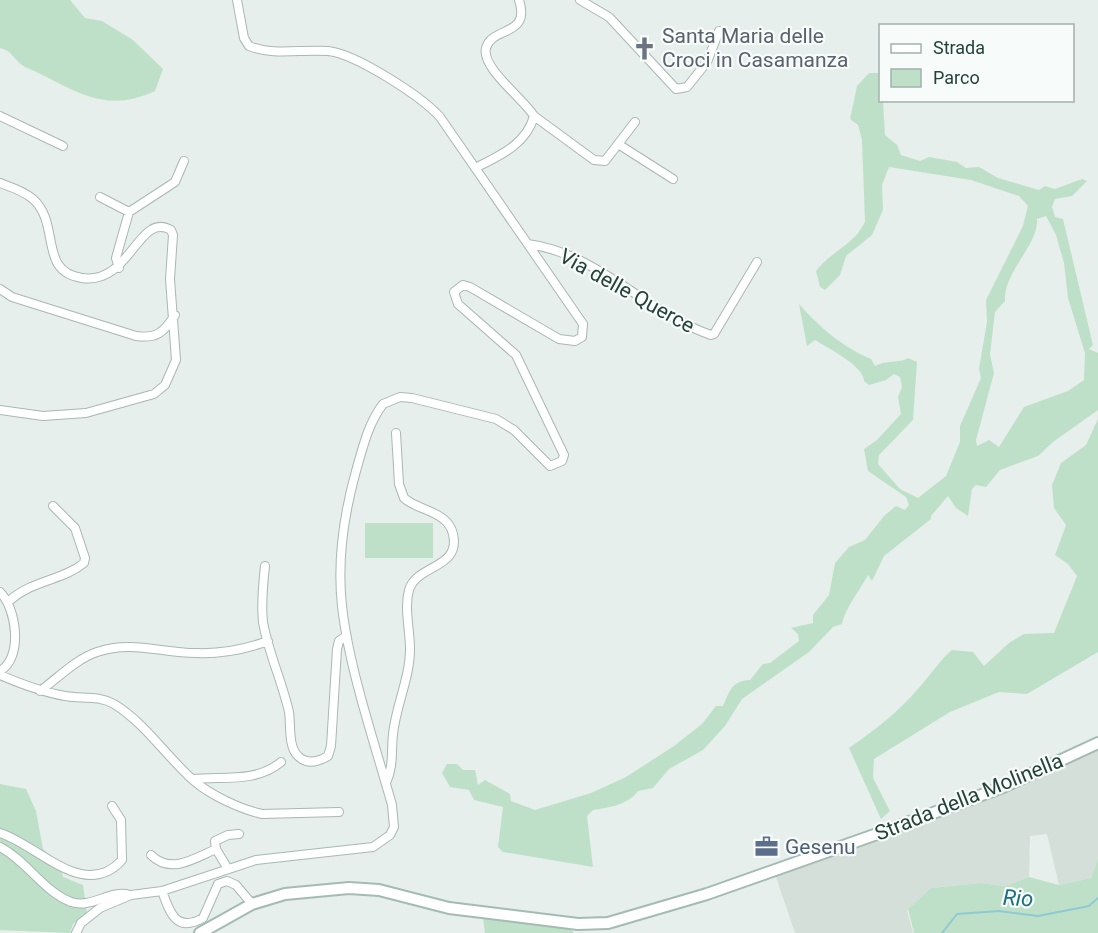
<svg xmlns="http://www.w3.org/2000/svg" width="1098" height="933" font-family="Roboto,sans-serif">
<rect width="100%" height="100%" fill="#e6efeb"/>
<!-- built -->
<path fill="#d4dfda" d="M1098,743V857L1091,878L1059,885L1047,834L1030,836L1029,877L1005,886L979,883L931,888L907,910L913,933H795L774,871L877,834Z"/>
<!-- green -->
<path fill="#bfe0c8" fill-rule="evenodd" d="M0,0H70L85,18L102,21L133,40L163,69L155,91C101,116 72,87 25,67C15,62 12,50 0,48Z
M869,73H880V100L883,101L885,135L897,145L901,155L920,161L929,157L957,162L966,168L979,167L998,178L1039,190L1045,186L1055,189L1082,179L1087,181L1072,196L1055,199L1052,207L1055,217L1063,219L1093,345L1089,349L1098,353V410L1053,442L1038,456L1000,470L986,487L976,485L972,489L968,516L956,508L948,496L931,516V519L884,556L872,581L868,575C860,590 845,608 842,624L833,627L809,652L742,699L725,726L703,750L669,769L653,788L638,791C629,804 609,808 593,810L587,816L593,867L503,852L498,847L503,807L474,800L469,790L450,787L442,773L447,764H457L463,770H475L478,785L485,780L510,794L511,801L535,810L591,793L626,777L674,746L702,724L716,706H723C730,691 731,681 750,680L763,664L770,663L799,641L798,634L791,628L813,623V615L829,595L835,563L849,547L865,540L884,516L896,506L905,510L909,505L906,497L868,471L864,449L877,440L901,414L898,397L902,387L900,377L894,374L886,380L869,385L864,381C864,366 828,348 815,340L807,346L799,304C818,326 844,348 871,359L875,366C887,359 899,364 908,358L917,362L913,420L879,455L878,464L900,489L918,498L946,476L960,442V426L981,378L979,369L987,322L986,300L1023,226L1028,206L1019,196L971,180L889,167L882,185L883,210L872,235L846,256L840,275L825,290L820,287L816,271C830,252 854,245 865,222L862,140L858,125L850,119L857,86ZM1046,216L1056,235L1064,263L1068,298L1085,353L1084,380L1068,391L1024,407L999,447L989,440L977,446L976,440L994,373L990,354L995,312L1005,301C1003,272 1039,245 1037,219Z
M1098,419V652L1027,694L999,692L950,712L874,759L873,778L890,811L881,819L849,748C875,730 897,713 918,689C930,676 938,662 952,650L973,652L984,666L1009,643L1024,634L1054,633L1077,576L1068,564L1055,555L1066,525L1054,508L1052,485L1061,463L1086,445Z
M365,523H433V558H365Z
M0,784L26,789L36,811L43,849L59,863L63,877L83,885L87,913L73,924L70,933L0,930Z
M1098,857V933H914L908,909L931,888L980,883L1005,886L1029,877L1059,885L1091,878Z
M483,918L571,929L574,933H485Z"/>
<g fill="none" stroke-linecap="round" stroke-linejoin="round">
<!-- stream -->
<path stroke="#8ec9d4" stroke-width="2" d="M942,933L957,914L999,911L1038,916L1089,906L1098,898"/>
<defs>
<path id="minor" d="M580,0L609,17L676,89L687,87L707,62L719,31
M0,116L63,146
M534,116L594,160L605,161L635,122
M618,144L673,179
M475,168C499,156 527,144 534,116C524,99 481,68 486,48C492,26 531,37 519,0
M0,183C11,187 24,191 33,199C61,224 38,272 82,278C131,285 138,211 171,230L173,235L170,279L176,360L165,385L154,394L86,413L43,416L0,410
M100,197L129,212
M528,244C597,253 647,313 711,335L714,334L757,262
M119,268L116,258L129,212L175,182L184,161
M0,289L12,297L136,336C157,339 164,332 175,315
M265,566C263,584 261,604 263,622C268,652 282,681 289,712C291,725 288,747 298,756C307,765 318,762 328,756L331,746L337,649L339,641L346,636
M0,592C17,609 23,658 0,671
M9,601C34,579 62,581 84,563L85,558L75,528L53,506
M0,675C21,684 42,692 65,696C82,699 98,695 114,704C145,723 166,756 193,780C210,795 240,809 262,814L339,812
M40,691C58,678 76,659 97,652C132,640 161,653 196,653C220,654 246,649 268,641
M193,779C223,776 256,783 281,762
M386,783C394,765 391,752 393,734C396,705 410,678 410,649C410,630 404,608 409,590C417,564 461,569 453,534C448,511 418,511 404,498L399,484L396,433
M0,833C37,844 84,902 122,860L121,820L112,806
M0,847C27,861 44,892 71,902C92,909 110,889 130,895
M216,849L228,869
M151,855C171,875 195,858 216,849L215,841L228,835L239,834
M162,891C170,913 176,933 203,918L218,884L227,881L236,885L252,904
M76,933L81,923L100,908L131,895L162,891L256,860L373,847L390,835L394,827L392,805C375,744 349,669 342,606C337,561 344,514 356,471C363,447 368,424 383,404L400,397L412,398L496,419L514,430L550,466L562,461L564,455L516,355L458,304L454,292L463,285L470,287L559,339L575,341L582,337L583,324L440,117C421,96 356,54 328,51C302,49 273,56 249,46L244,38L237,0"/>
<path id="secondary" d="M200,933L252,904L285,894L349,888L379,890L449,908L578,924L608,923L707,894L877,834L1003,787L1098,743"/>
</defs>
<!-- minor casing -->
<use href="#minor" stroke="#a8b8b2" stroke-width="10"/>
<!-- secondary casing -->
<use href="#secondary" stroke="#a4bbb3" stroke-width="14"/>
<!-- minor -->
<use href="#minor" stroke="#fff" stroke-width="8"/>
<!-- secondary -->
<use href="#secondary" stroke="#fff" stroke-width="10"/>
</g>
<!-- icons -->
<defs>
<symbol id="church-bare" viewBox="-9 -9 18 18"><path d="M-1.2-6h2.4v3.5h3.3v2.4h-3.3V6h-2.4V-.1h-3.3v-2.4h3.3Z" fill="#6b7280" stroke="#f7fbf9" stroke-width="2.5" paint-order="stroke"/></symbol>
<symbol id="office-bare" viewBox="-9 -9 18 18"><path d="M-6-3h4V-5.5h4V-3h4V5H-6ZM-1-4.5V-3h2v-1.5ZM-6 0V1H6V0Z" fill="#5c6f8a" stroke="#f7fbf9" stroke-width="2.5" paint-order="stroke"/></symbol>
</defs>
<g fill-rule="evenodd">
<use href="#church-bare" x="628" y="32" width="33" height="33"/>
<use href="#office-bare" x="750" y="830" width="33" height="33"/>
</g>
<g text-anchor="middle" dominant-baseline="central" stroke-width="4.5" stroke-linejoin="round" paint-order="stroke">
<!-- worship labels -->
<g font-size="21" fill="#5b616d" stroke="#f7fbf9" text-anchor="start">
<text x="662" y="36">Santa Maria delle<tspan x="662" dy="24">Croci in Casamanza</tspan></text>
</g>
<!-- street labels -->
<g font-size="21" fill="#24423a" stroke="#f7fbf9">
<text transform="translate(627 291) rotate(29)">Via delle Querce</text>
<text transform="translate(969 797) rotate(-22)">Strada della Molinella</text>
</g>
<!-- service labels -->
<g font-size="21" fill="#4e5e75" stroke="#f7fbf9" text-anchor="start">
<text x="785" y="847">Gesenu</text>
</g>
<!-- water labels -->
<g font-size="22" font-style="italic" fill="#1c6f80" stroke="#f7fbf9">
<text transform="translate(1018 898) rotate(3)">Rio</text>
</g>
</g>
<!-- legend -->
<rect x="879" y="24" width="195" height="78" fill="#f7fbf9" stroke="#a3b1ad" stroke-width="1.5"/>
<rect x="891" y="44" width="30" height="9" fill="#ffffff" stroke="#a3b1ad" stroke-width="1.5"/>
<text x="933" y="54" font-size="18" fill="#24423a">Strada</text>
<rect x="891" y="69" width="30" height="18" fill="#bfe0c8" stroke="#a3b1ad" stroke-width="1.5"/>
<text x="933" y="84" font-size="18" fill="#24423a">Parco</text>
</svg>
